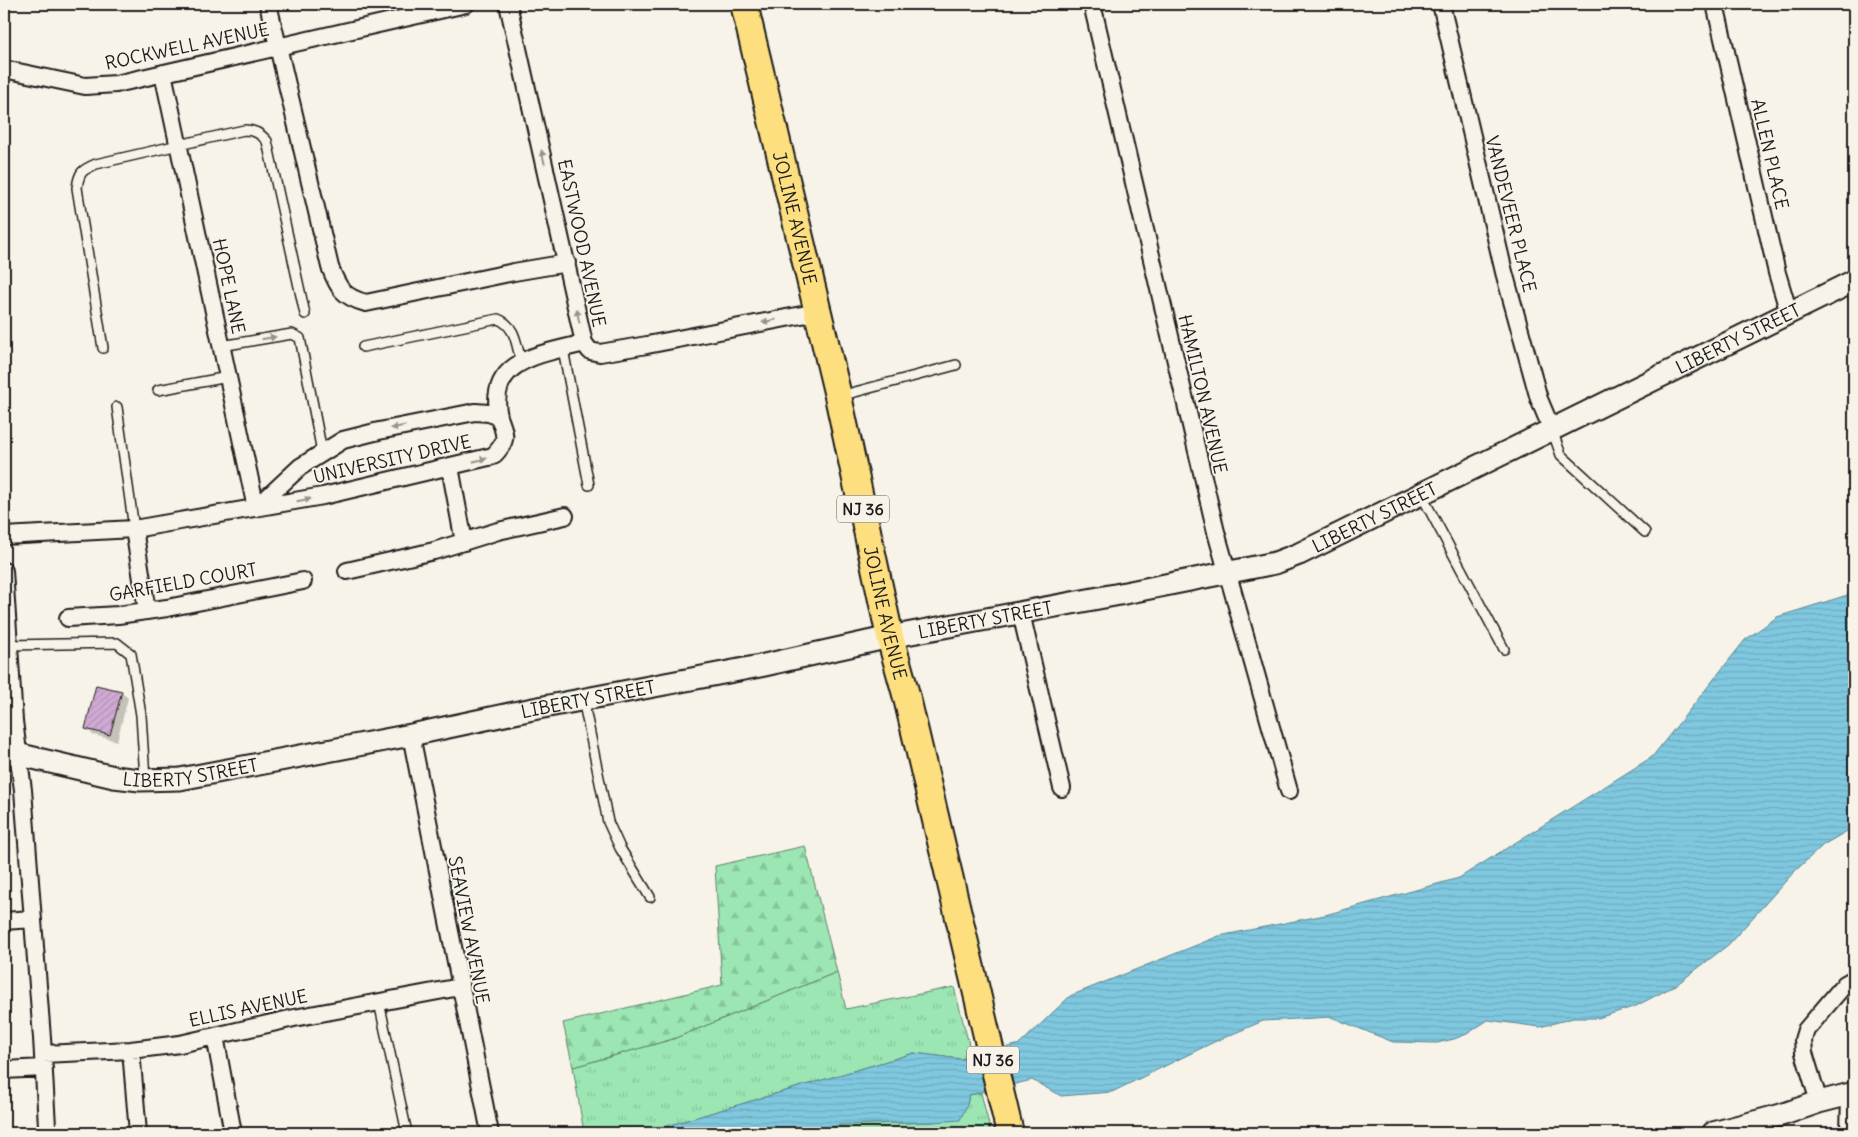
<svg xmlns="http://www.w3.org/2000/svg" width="1858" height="1137" font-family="Delius,sans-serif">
<defs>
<pattern id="grass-tufts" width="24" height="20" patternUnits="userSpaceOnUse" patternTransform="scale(1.25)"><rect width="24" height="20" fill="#9ce6b4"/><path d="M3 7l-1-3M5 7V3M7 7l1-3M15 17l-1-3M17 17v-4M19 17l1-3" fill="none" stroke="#86c59a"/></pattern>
<pattern id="forest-firs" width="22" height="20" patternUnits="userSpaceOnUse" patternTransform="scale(1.25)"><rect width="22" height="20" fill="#9ce6b4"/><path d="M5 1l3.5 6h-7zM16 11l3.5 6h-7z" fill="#86c59a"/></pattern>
<pattern id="water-rules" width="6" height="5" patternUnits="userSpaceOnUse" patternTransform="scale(1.25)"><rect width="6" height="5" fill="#7fc8df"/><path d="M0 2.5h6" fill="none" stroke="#6dabbf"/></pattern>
<pattern id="building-hatch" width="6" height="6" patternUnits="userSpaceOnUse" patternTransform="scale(1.25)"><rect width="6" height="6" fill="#d0aad3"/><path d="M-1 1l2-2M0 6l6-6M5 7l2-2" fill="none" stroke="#b292b5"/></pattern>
</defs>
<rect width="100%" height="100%" fill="#f7f3e8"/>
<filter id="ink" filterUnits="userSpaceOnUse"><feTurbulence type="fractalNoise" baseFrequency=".02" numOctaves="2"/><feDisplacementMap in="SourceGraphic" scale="10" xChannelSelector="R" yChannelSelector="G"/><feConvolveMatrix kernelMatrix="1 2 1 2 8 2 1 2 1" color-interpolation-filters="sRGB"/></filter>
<g filter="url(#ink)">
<!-- grass -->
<path fill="url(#grass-tufts)" stroke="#5c8168" d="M837,972L846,1009L954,987L972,1056L961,1059L914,1053L643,1133H584L573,1067L673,1039Z
M981,1093L991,1133H812L838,1125L933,1122L967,1105L969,1095Z"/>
<!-- forest -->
<path fill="url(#forest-firs)" stroke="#5c8168" d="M805,846L837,972L673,1039L573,1067L563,1023L722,985L715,866Z"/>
<!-- water -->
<path fill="url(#water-rules)" stroke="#578391" d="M1854,593V827L1823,845L1793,873L1728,945L1676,985L1636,1006L1598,1018H1573L1540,1027L1488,1020L1467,1034L1454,1039L1437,1043L1393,1042L1331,1017L1263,1021L1214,1042L1112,1092L1061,1096L1032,1080L969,1095L967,1105L960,1120L933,1122L838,1125L812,1133H643L914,1053L961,1059L1020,1044L1070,996L1219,936L1325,915L1459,878L1652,757L1745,640L1777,617Z"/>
<!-- shadow -->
<path fill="#0003" d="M121,692L128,698L117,741L93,735L87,729Z"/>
<!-- building -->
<path fill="url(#building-hatch)" stroke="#1c1c1c" d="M96,685L122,691L110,735L85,729Z"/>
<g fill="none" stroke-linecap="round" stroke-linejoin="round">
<defs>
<path id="service" d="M221,346L292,334L300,338L322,452
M363,347L498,319C516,326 516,344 521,361
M103,348L77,188C79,172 82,170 96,164L244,130C254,130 260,133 267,141L305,314
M563,349L589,485
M158,390L228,377
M840,396L956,365
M117,407L134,529
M1552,430L1561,455L1645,532
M1421,494L1504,649
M9,645L117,643L131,654L141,715L145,779
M583,699L608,822L620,848L650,897
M379,1002L407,1133"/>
<path id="minor" d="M268,4L330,267C338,288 343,297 366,303L514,272L567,263
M508,4L584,343L590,351L600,353L647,345L817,312
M1092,4L1216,532L1289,791
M1441,4L1504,272L1539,399L1552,430
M1715,4L1777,273L1789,313
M4,69L85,86L116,84L466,4
M163,73L256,508
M499,417C486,359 543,354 584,343
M450,467L464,542
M134,529L147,611
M4,536L134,529L323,496L493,456C508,441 506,436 499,417L489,413L475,412L379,431L343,440L300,467L256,508
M4,571L14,721L23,790L42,1038L47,1126
M347,571L434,551L498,531L565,516
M1021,613L1062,788
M68,618L118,615L167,608L303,581
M411,735L490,1133
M4,921L32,919
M215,1036L233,1133
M131,1050L138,1133
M43,1054L131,1050L180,1044L294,1018L460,987
M4,1070L44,1068
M1819,1102L1804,1053L1803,1040L1806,1030L1845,984L1854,979
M1849,1133L1850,1095"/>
<g id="tertiary">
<path id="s1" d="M4,751L114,777L140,780L180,779L411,735L533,709L760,666L890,637L1120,594L1275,563L1299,554L1854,281"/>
<path d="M1713,1133L1781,1115L1819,1102L1854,1093"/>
</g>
<g id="primary">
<path id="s2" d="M744,4L838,396L890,637L907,698L1010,1133"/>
</g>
</defs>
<!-- service casing -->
<use href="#service" stroke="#1c1c1c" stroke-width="12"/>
<!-- minor casing -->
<use href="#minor" stroke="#1c1c1c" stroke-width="20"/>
<!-- tertiary casing -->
<use href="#tertiary" stroke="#1c1c1c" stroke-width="25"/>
<!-- primary casing -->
<use href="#primary" stroke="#1c1c1c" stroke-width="30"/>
<!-- service -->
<use href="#service" stroke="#f7f3e8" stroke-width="9"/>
<!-- minor -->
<use href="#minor" stroke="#f7f3e8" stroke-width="16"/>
<!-- tertiary -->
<use href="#tertiary" stroke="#f7f3e8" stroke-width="21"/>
<!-- primary -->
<use href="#primary" stroke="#fedf80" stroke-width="26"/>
</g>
<!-- one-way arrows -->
<defs><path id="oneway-solid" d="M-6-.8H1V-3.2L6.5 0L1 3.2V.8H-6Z" transform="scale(1.25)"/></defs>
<g fill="#94928c">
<use href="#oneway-solid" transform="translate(543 157) rotate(-103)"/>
<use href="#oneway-solid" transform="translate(578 316) rotate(-102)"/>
<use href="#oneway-solid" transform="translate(769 321) rotate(169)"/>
<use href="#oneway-solid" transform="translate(269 338) rotate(-10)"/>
<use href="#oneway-solid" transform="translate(398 427) rotate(169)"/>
<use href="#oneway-solid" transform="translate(480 460) rotate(-14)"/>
<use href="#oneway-solid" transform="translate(304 500) rotate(-10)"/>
</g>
</g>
<g text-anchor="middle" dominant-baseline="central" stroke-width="4" stroke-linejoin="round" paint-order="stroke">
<!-- shield labels -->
<g fill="#f7f3e8" stroke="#5e5c59" stroke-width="1">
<rect x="837" y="495.5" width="52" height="27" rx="4"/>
<rect x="967" y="1046.5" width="52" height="27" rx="4"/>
</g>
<g font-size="16" font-weight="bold" fill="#1c1c1c">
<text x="863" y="509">NJ 36</text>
<text x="993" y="1060">NJ 36</text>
</g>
<!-- street labels -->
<g font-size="18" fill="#1c1c1c" stroke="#f7f3e8">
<text transform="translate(187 46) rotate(-12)">ROCKWELL AVENUE</text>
<text transform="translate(1770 154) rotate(77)">ALLEN PLACE</text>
<text transform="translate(1511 214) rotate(76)">VANDEVEER PLACE</text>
<text stroke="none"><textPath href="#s2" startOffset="220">JOLINE AVENUE</textPath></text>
<text transform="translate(582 243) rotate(78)">EASTWOOD AVENUE</text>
<text transform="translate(229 286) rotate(78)">HOPE LANE</text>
<text stroke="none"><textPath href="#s1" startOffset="1810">LIBERTY STREET</textPath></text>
<text transform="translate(1203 394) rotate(77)">HAMILTON AVENUE</text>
<text transform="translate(392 459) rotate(-13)">UNIVERSITY DRIVE</text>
<text stroke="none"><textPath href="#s1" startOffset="1405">LIBERTY STREET</textPath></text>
<text transform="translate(183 582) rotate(-10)">GARFIELD COURT</text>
<text stroke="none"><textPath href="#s2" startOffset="625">JOLINE AVENUE</textPath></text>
<text stroke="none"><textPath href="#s1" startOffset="1000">LIBERTY STREET</textPath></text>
<text stroke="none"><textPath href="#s1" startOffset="595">LIBERTY STREET</textPath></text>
<text stroke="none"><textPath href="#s1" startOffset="190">LIBERTY STREET</textPath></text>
<text transform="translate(469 930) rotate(79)">SEAVIEW AVENUE</text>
<text transform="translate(248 1008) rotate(-12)">ELLIS AVENUE</text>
</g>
</g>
<!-- margin -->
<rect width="1858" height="1137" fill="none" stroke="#f7f3e8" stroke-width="20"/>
<rect x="10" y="10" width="1838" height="1117" fill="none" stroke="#1c1c1c" stroke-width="2" filter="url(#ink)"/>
</svg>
